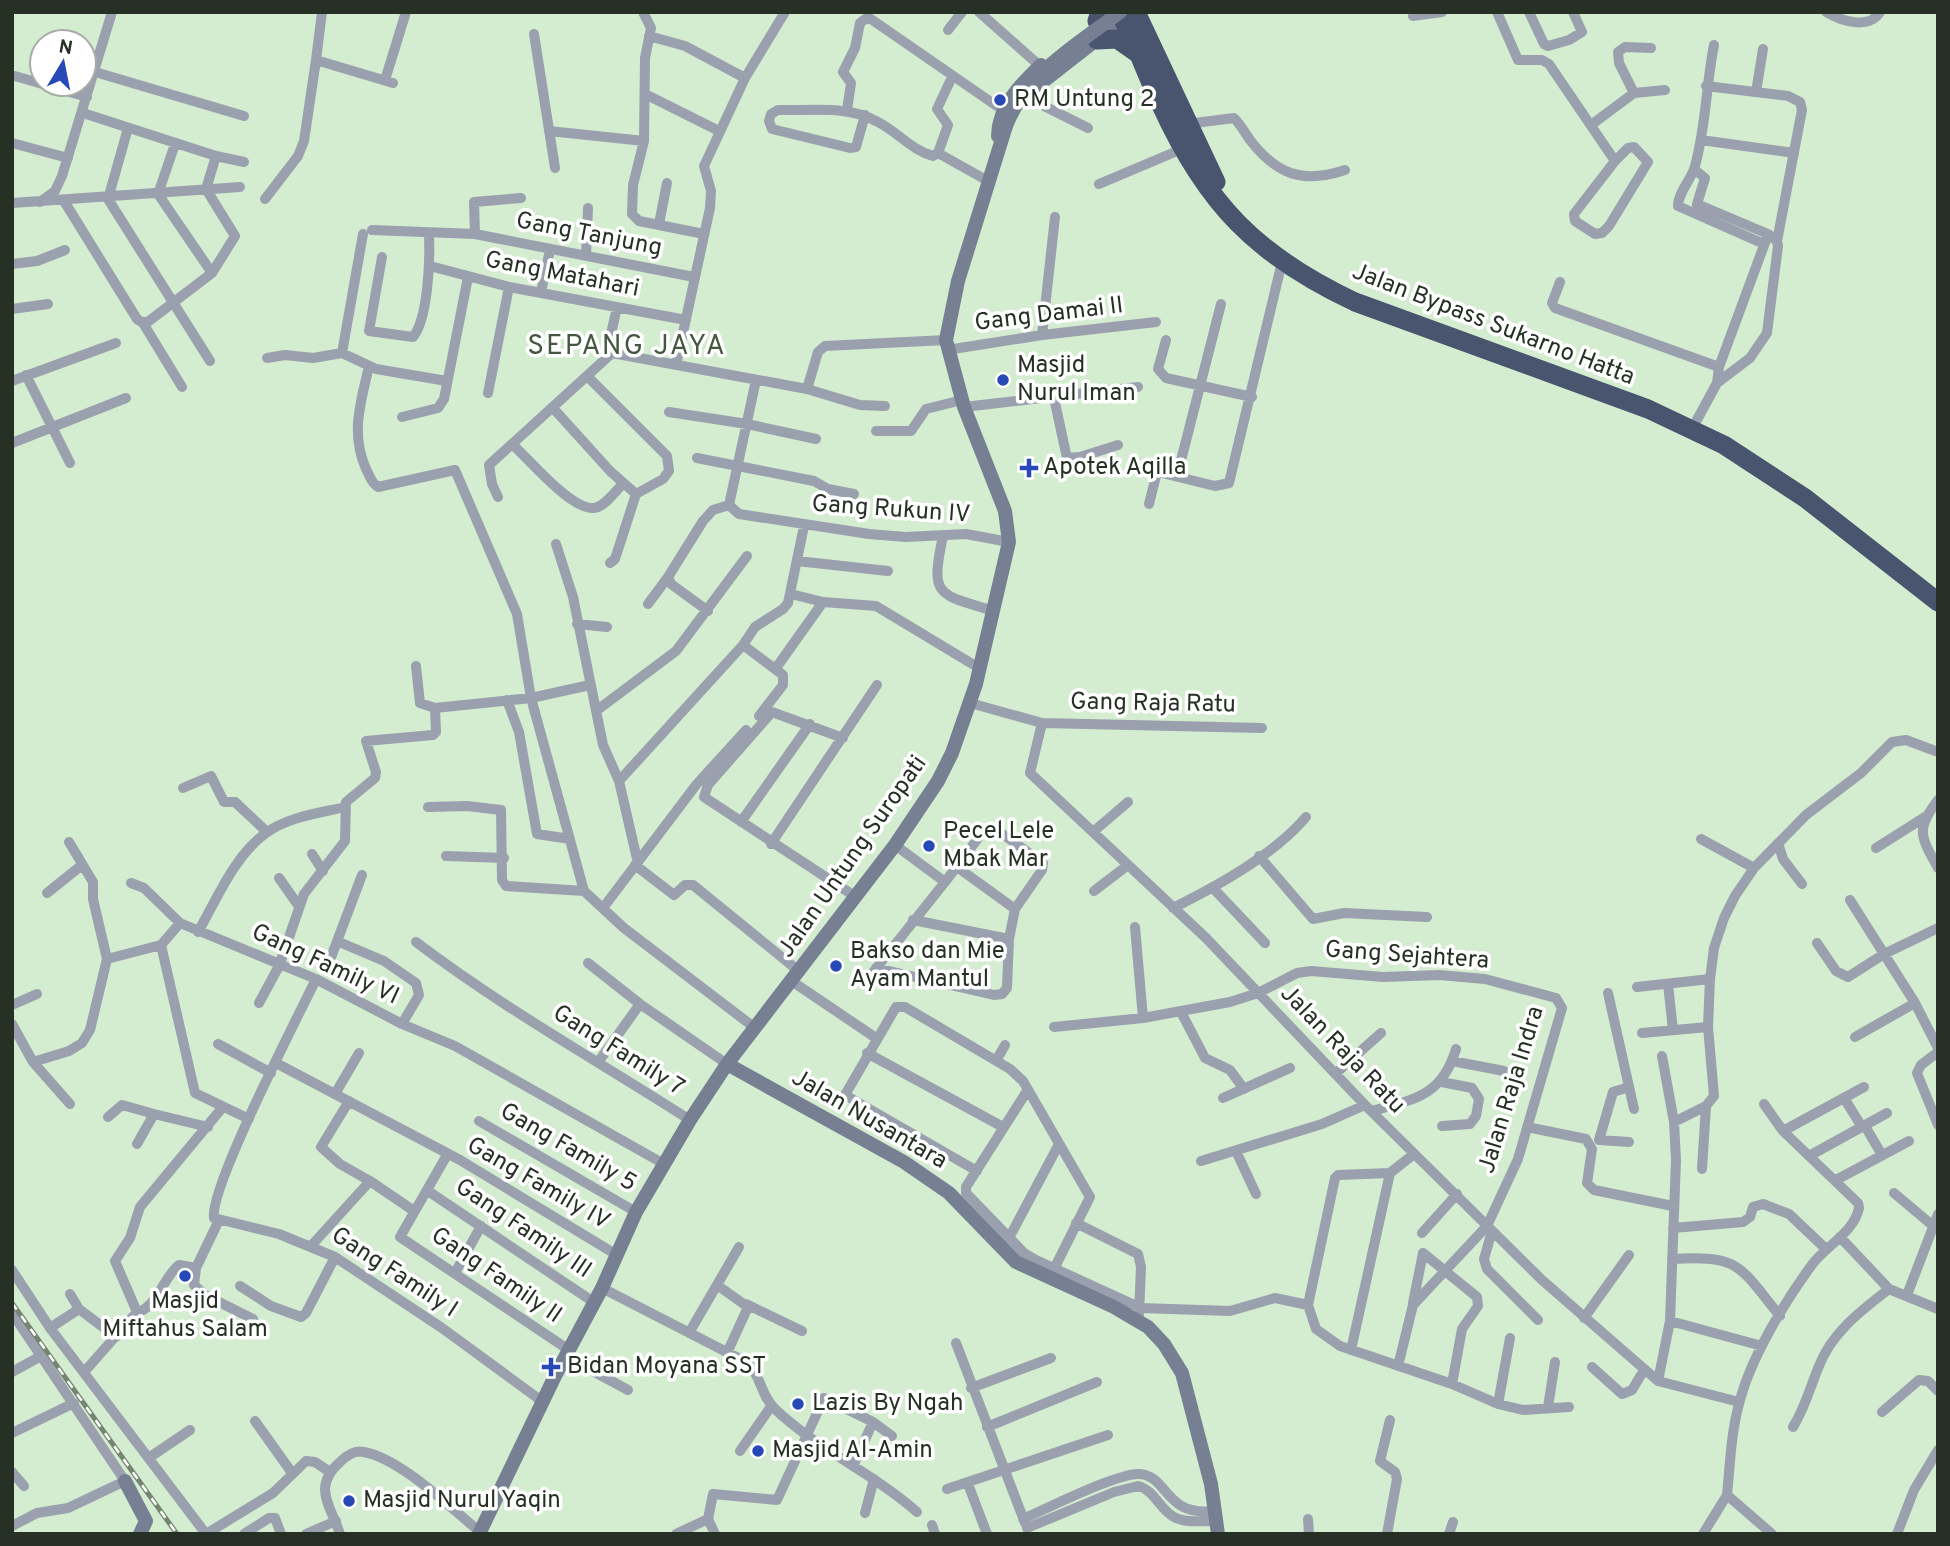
<svg xmlns="http://www.w3.org/2000/svg" width="1950" height="1546" font-family="Overpass,sans-serif">
<rect width="100%" height="100%" fill="#d4eccf"/>
<g fill="none" stroke-linecap="round" stroke-linejoin="round">
<!-- street -->
<path stroke="#9aa0ae" stroke-width="10" d="M322,12L316,60L393,83
M643,12L651,28L645,58L644,141L633,185L632,214L639,221L704,234
M979,12L1040,66
M1497,12L1518,60H1542L1549,64L1615,161L1574,214L1575,221L1595,234L1602,233L1609,226L1648,162L1634,147L1628,148L1615,161
M1529,12L1544,44L1548,46L1569,40L1582,32L1573,12
M1826,12C1841,21 1869,30 1880,12
M1413,16L1442,12
M948,30L962,12
M534,34L555,168
M649,36L685,46L745,78
M1714,45C1706,85 1706,127 1695,166C1692,179 1678,192 1678,206L1764,244
M95,72L244,116
M15,76L87,97
M385,80L406,12
M1706,86L1788,96L1800,102L1802,110L1777,241
M1756,92L1763,49
M1634,93L1619,63L1618,52L1625,47L1651,48
M645,94L719,131
M1028,98L1088,128
M847,110L851,83L843,72L855,48L860,23L868,17L1004,111
M83,113L216,156L206,189L235,236L212,273
M865,115L856,147L850,148L772,129L769,121L771,114L778,110C811,111 847,105 876,121C897,131 911,150 933,156L938,153L988,181
M1187,124L1234,118C1241,125 1245,133 1250,140C1277,175 1303,184 1345,170
M1591,125L1634,93L1665,90
M128,128L108,199L210,361
M549,131L644,141
M1701,140L1794,153
M12,143L68,158
M938,153L948,125L937,109L952,77
M216,156L244,162
M1694,169L1705,178L1697,204L1768,234L1777,241L1778,246L1767,333L1750,358L1717,383
M1099,184L1182,149
M265,199L298,156L304,141L316,60
M64,201L137,319L143,323L149,321L212,273L158,194L175,144
M40,202L55,191L62,176L112,12
M12,203L240,187
M659,224L667,183
M372,230L475,234L694,277
M475,234L474,202L521,198
M586,255L588,208
M382,257L369,331L413,337C428,319 430,261 429,237
M12,264L37,261L65,250
M430,266L509,287L686,320
M1560,282L1552,303L1555,308L1719,367
M541,292L550,250
M617,307L609,343L612,353L807,389L818,352L825,346L946,340
M12,309L48,304
M143,323L182,387
M1042,335L1055,217
M1166,340L1158,369L1166,378L1252,397
M947,350L1042,335L1156,322
M342,353L363,234
M267,358L285,355L313,358L342,353L376,369L447,381
M676,365L710,208L711,191L704,166L745,78L785,12
M369,366C361,402 350,433 366,469C370,476 371,483 378,487L455,470L517,614L531,698L584,891
M26,375L70,463
M12,381L116,343
M807,389L860,405L885,406
M488,393L509,287
M1054,398L1067,458L1080,457L1118,445
M964,407L1138,387
M553,408L610,471L636,494L663,479L669,471L667,456L587,376
M669,412L747,424L816,439
M402,417L438,408L444,399L468,277
M1692,429L1717,383L1719,367L1766,240
M876,431H911L926,409L962,400
M12,443L126,398
M512,444C529,459 571,510 594,508C605,507 615,491 623,484
M697,458L814,481L828,489L854,494
M1146,469L1215,486L1229,483L1282,262
M1177,476L1221,304
M498,497L492,484L489,465L612,353
M1149,504L1157,472
M729,505L739,514L869,534L906,537L966,534L1009,542
M729,505L756,380
M943,536C930,597 937,594 994,611
M556,544L573,597L603,745L619,781L637,859
M797,561L888,571
M610,563L615,559L636,494
M668,577L671,584L708,611
M791,594L823,602L876,606L979,668
M648,604L668,577L703,521L713,510L729,505
M577,624L607,627
M743,645L783,675V685L759,716
M416,666L420,703L435,708
M776,668L823,602
M507,700L519,732L537,834L570,839
M970,703L1042,723L1030,773L1206,938L1365,1105L1542,1280L1658,1381L1739,1402
M596,711L676,651L747,556
M1042,723L1262,728
M843,738L772,712L708,785L704,797L856,897
M619,781L743,645L755,627L783,609L788,603L804,526
M183,788L211,776L224,802H235L267,832
M1938,800C1915,830 1921,837 1938,868
M428,807L467,806L501,810L502,880L506,886L584,891L624,928L755,1028
M741,822L810,724
M1093,832L1128,802
M1701,839L1754,868
M69,842L93,882V899L107,959
M1778,843L1783,859L1802,884
M771,844L877,685
M1876,848L1925,817
M312,854L323,871
M446,856L504,858
M1259,856L1313,919L1344,913L1427,917
M635,865L674,895L685,885H693L800,972
M279,878L298,905
M945,882L985,829L994,828L1043,863L1042,870L1015,909
M131,883L144,888L180,923
M1213,888L1265,943
M1094,891L1128,865
M47,893L82,865
M1850,900L1915,1003L1938,1048
M603,908L696,785L746,730
M1173,908C1217,886 1274,855 1306,817
M913,920L1009,939
M1135,927L1143,1018
M198,932C217,899 234,856 266,833C287,817 320,813 345,807
M339,942L384,961L416,983L419,995L402,1024
M416,942C503,1008 598,1061 690,1120
M1817,943L1836,971L1848,977L1884,954L1938,928
M330,960L362,875
M588,963L640,1004
M876,968L994,995L1002,994L1007,988L1009,939L1015,909L957,867
M316,979C298,1017 209,1188 214,1218L279,1234L335,1257L442,1328L543,1402
M866,981L945,882L895,845
M793,982L876,1038
M1668,984L1673,1030
M1637,987L1710,979
M1608,993L1634,1109
M259,1003L279,966L304,894L345,841L346,802L375,778L376,772L366,741L433,735L436,732L435,708L531,698L590,685
M12,1005L37,994
M1181,1012L1205,1058L1230,1070L1244,1089
M12,1024L33,1062L70,1104
M1054,1027L1143,1018L1230,1002L1258,993L1297,973L1311,971L1383,977L1439,975L1485,979L1556,998L1562,1008L1518,1159L1487,1226L1413,1305L1398,1366
M1642,1033L1708,1027
M1855,1037L1915,1003
M218,1044L271,1073
M1938,1052L1921,1065L1917,1073L1938,1125
M867,1053L1003,1127
M1662,1056L1674,1122
M599,1061L640,1004L727,1064
M996,1061L1005,1045
M1452,1061L1504,1071
M33,1062L69,1051L82,1043L90,1030L107,959L161,945
M276,1063L460,1160L617,1255
M1335,1074L1381,1033
M1442,1082L1472,1088L1479,1099L1476,1116L1470,1124L1442,1126
M1629,1087L1613,1092L1599,1140L1629,1142
M1027,1091L966,1187V1193L1024,1253L1036,1260L1141,1308L1230,1311L1275,1298L1308,1305L1316,1329L1340,1346L1452,1384L1498,1404L1523,1410L1569,1407
M335,1094L359,1053
M1223,1098L1290,1068
M1844,1098L1862,1127
M349,1101L321,1147L340,1164L370,1181
M1764,1104L1783,1131L1858,1203L1859,1208C1854,1233 1824,1247 1811,1266C1784,1303 1750,1359 1739,1404C1731,1433 1730,1465 1727,1495L1772,1534
M1372,1111C1415,1099 1442,1096 1456,1049
M108,1117L122,1105L154,1114
M249,1119L195,1093L161,945L180,923L316,979L402,1024L455,1046L664,1164
M479,1121L636,1212
M1865,1126L1882,1155
M1527,1127L1586,1139L1592,1149L1587,1183L1594,1190L1673,1206
M1783,1131L1864,1087
M137,1144L154,1114L208,1127
M1236,1151L1256,1194
M447,1155L400,1237L569,1350
M1809,1156L1887,1113
M1201,1161L1322,1124L1365,1105
M1702,1169L1706,1106
M977,1171L845,1095L896,1007H905L1010,1069L1023,1081L1090,1197L1054,1269
M1836,1180L1909,1141
M428,1191L595,1303
M1894,1193L1932,1225
M219,1220L196,1268L194,1285L205,1295L253,1319
M1076,1223L1138,1254L1141,1267L1139,1314
M1673,1228L1743,1222L1750,1217L1753,1207L1763,1204L1789,1214L1826,1249
M1492,1231L1484,1259L1487,1269L1538,1320
M1422,1233L1457,1194
M1840,1237L1889,1289L1938,1309
M1009,1238L1059,1144
M311,1246L370,1181L414,1211
M1672,1259C1741,1255 1739,1266 1780,1316
M12,1270L50,1328L206,1534
M455,1273L481,1226
M717,1285L748,1307L727,1353
M240,1286L271,1306L301,1317L306,1313L335,1257
M602,1288L748,1363C761,1376 761,1396 775,1409C818,1450 873,1473 917,1512
M70,1294L79,1309L116,1337
M1907,1295L1938,1214
M1413,1303L1423,1253L1477,1297L1478,1306L1462,1329L1452,1384
M746,1304L802,1331
M1308,1305L1335,1178L1338,1175L1390,1173L1414,1154
M137,1312C156,1309 164,1276 179,1265L196,1268
M12,1313L125,1481L68,1508L37,1513L12,1526
M1584,1318L1629,1255
M1670,1321L1762,1346
M50,1328L79,1309
M689,1333L739,1247
M956,1343L1025,1523
M1351,1350L1390,1173
M565,1356L628,1390
M1592,1367L1622,1394L1632,1390L1644,1370
M85,1371L137,1312L115,1261L130,1238L140,1207L222,1108
M12,1372L41,1356
M1658,1381L1670,1321L1676,1160L1674,1122L1706,1106L1714,1096L1708,1027L1710,979L1714,948L1724,918L1735,896L1754,868L1806,815L1861,773L1892,742L1906,740L1938,752
M971,1388L1051,1358
M1498,1404L1510,1338
M1548,1407L1555,1362
M1882,1412L1919,1380L1928,1381L1938,1391
M255,1421L292,1473
M987,1427L1097,1382
M1793,1427C1806,1406 1810,1387 1819,1366C1832,1332 1862,1310 1889,1289
M12,1433L74,1403
M740,1451L772,1405
M150,1457L190,1430
M854,1464L873,1422
M12,1472L24,1486
M968,1484L987,1534
M947,1489L1108,1435
M865,1513L874,1479
M708,1519L715,1534
M1023,1519C1046,1509 1119,1472 1140,1474C1169,1477 1164,1516 1213,1511
M1308,1519L1309,1534
M932,1525L935,1534
M1027,1528L1114,1492L1138,1486C1155,1490 1160,1511 1176,1518C1187,1523 1203,1521 1215,1521
M206,1534L273,1493L306,1461L315,1462L330,1472
M244,1534L269,1518H275L281,1534
M306,1534L336,1521
M340,1534C330,1504 312,1487 340,1462C346,1456 355,1450 364,1452C401,1459 451,1508 480,1532
M676,1534L708,1519L713,1494L777,1500L824,1398L873,1422L892,1436
M1387,1534L1397,1479L1395,1472L1380,1461L1390,1420
M1449,1534L1453,1522
M1703,1534L1727,1495
M1897,1534L1914,1490L1938,1450"/>
<!-- secondary -->
<path stroke="#778093" stroke-width="14" d="M1036,87L1123,19
M998,136C998,107 1021,84 1041,65
M727,1064L904,1162L949,1193L1016,1262L1114,1307L1148,1327L1164,1344L1182,1373L1211,1484L1218,1534
M125,1481L146,1521L140,1534
M479,1534L555,1376L602,1288L636,1212L690,1120L727,1064L895,845L938,781L952,753L976,684L1009,542L1005,511L964,407L946,340L958,281L1006,126"/>
<!-- highway -->
<path stroke="#49546f" stroke-width="19" d="M1119,12C1136,42 1146,75 1161,105C1206,204 1257,256 1355,302L1648,409L1724,445L1805,498L1938,602
M1136,12L1216,182
M1097,21L1100,12
M1097,40L1117,39L1137,53"/>
<defs>
<path id="rail" d="M12,1303L177,1534"/>
</defs>
<!-- rail casing -->
<use href="#rail" stroke="#758572" stroke-width="5"/>
<!-- rail -->
<use href="#rail" stroke="#fff" stroke-width="2.5" stroke-dasharray="8" stroke-linecap="butt"/>
<!-- secondary-bridge -->
<path stroke="#778093" stroke-width="14" d="M1006,126C1026,73 1077,45 1120,12"/>
</g>
<!-- markers -->
<g fill="#2749b8" stroke="#fff" stroke-width="2.5">
<circle cx="1000" cy="100" r="7"/>
<circle cx="1003" cy="380" r="7"/>
<path d="M1025.5 457.5h7v7h7v7h-7v7h-7v-7h-7v-7h7z"/>
<circle cx="929" cy="846" r="7"/>
<circle cx="836" cy="966" r="7"/>
<circle cx="185" cy="1276" r="7"/>
<path d="M547.5 1356.5h7v7h7v7h-7v7h-7v-7h-7v-7h7z"/>
<circle cx="798" cy="1404" r="7"/>
<circle cx="758" cy="1451" r="7"/>
<circle cx="349" cy="1501" r="7"/>
</g>
<g text-anchor="middle" dominant-baseline="central" stroke-width="7" stroke-linejoin="round" paint-order="stroke">
<!-- poi labels -->
<g font-size="24" fill="#263025" stroke="#fff" text-anchor="start">
<text x="1014" y="100">RM Untung 2</text>
<text x="1017" y="366">Masjid<tspan x="1017" dy="28">Nurul Iman</tspan></text>
<text x="1043" y="468">Apotek Aqilla</text>
<text x="943" y="832">Pecel Lele<tspan x="943" dy="28">Mbak Mar</tspan></text>
<text x="850" y="952">Bakso dan Mie<tspan x="850" dy="28">Ayam Mantul</tspan></text>
<text x="185" y="1302" text-anchor="middle">Masjid<tspan x="185" dy="28">Miftahus Salam</tspan></text>
<text x="567" y="1367">Bidan Moyana SST</text>
<text x="812" y="1404">Lazis By Ngah</text>
<text x="772" y="1451">Masjid Al-Amin</text>
<text x="363" y="1501">Masjid Nurul Yaqin</text>
</g>
<!-- street labels -->
<g font-size="24" fill="#263025" stroke="#fff">
<text transform="translate(589 235) rotate(11)">Gang Tanjung</text>
<text transform="translate(562 275) rotate(11)">Gang Matahari</text>
<text transform="translate(1049 315) rotate(-7)">Gang Damai II</text>
<text transform="translate(1493 325) rotate(21)">Jalan Bypass Sukarno Hatta</text>
<text transform="translate(891 510) rotate(4)">Gang Rukun IV</text>
<text transform="translate(1153 704) rotate(1)">Gang Raja Ratu</text>
<text transform="translate(853 857) rotate(-55)">Jalan Untung Suropati</text>
<text transform="translate(1407 956) rotate(4)">Gang Sejahtera</text>
<text transform="translate(325 965) rotate(25)">Gang Family VI</text>
<text transform="translate(1342 1050) rotate(46)">Jalan Raja Ratu</text>
<text transform="translate(618 1051) rotate(32)">Gang Family 7</text>
<text transform="translate(1512 1090) rotate(-73)">Jalan Raja Indra</text>
<text transform="translate(869 1120) rotate(30)">Jalan Nusantara</text>
<text transform="translate(568 1148) rotate(30)">Gang Family 5</text>
<text transform="translate(538 1184) rotate(30)">Gang Family IV</text>
<text transform="translate(523 1229) rotate(34)">Gang Family III</text>
<text transform="translate(394 1273) rotate(33)">Gang Family I</text>
<text transform="translate(496 1276) rotate(34)">Gang Family II</text>
</g>
<!-- quarter labels -->
<g font-size="28" letter-spacing="2" fill="#445840" stroke="#fff">
<text x="627" y="347">SEPANG JAYA</text>
</g>
</g>
<!-- border -->
<rect width="1950" height="1546" fill="none" stroke="#263025" stroke-width="28"/>
<!-- north arrow -->
<g transform="translate(63 63) rotate(10)"><circle r="33" fill="#ffffff" stroke="#a8aca8" stroke-width="2"/>
<path d="M0-5L12 26L0 18L-12 26Z" fill="#2749b8"/>
<text y="-10" font-size="19" font-weight="bold" text-anchor="middle" fill="#263025">N</text>
</g>
</svg>
